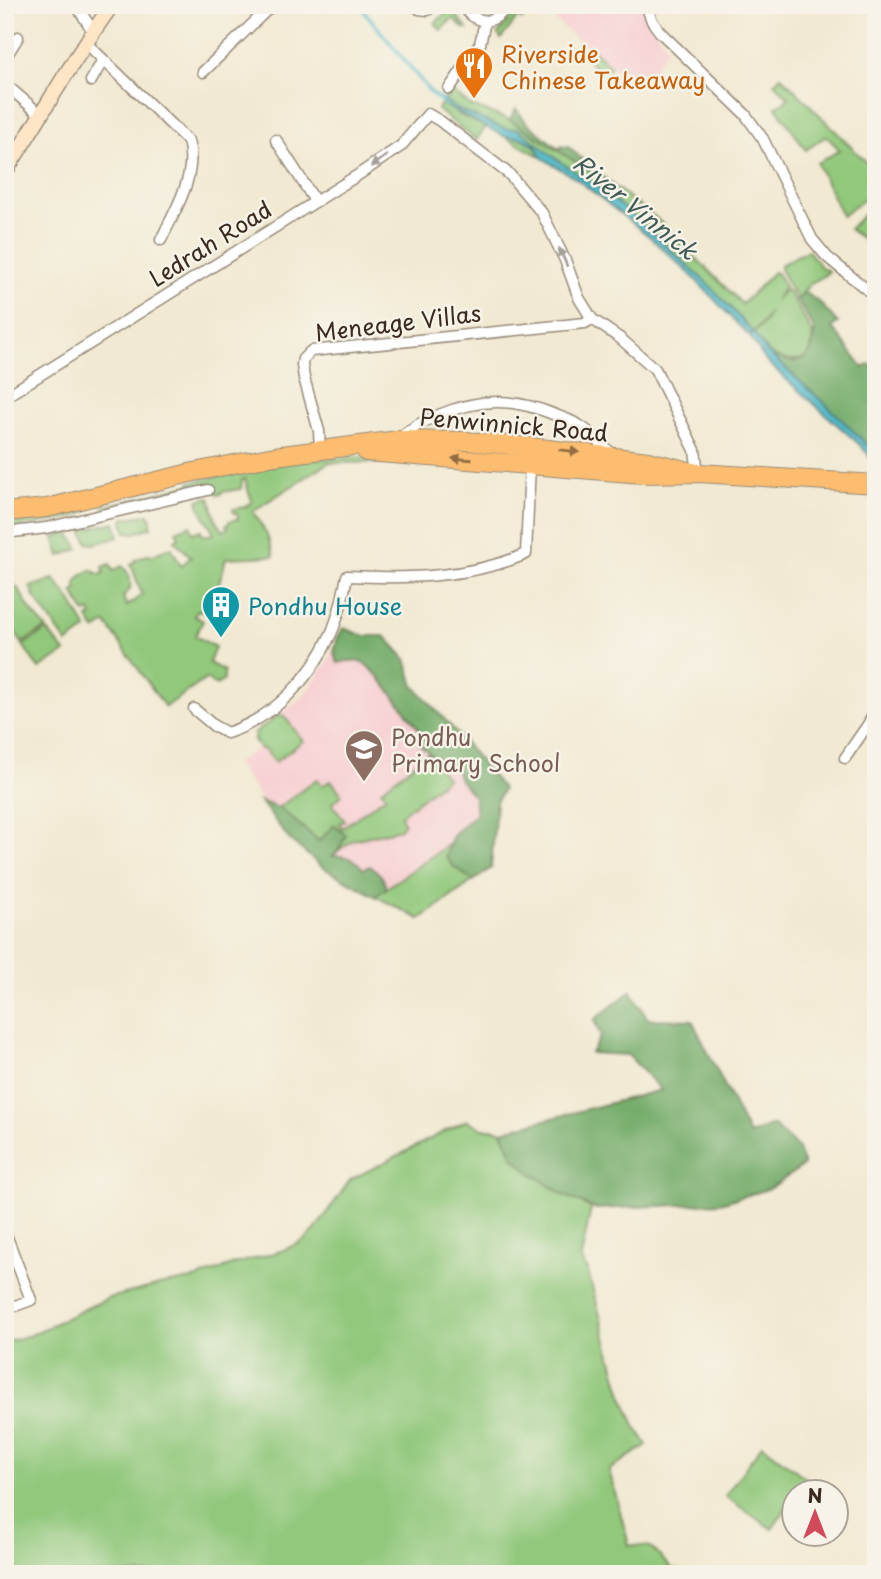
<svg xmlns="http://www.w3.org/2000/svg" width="881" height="1579" font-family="'Playpen Sans',sans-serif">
<rect width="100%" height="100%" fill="#f7f3e8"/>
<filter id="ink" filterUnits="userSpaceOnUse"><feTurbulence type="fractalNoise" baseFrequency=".0143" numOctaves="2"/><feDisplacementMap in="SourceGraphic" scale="14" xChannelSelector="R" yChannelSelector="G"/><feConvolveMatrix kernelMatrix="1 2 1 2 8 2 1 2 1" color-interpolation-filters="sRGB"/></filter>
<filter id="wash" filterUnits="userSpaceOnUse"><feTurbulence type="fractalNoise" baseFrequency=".00686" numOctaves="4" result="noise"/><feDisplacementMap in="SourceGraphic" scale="28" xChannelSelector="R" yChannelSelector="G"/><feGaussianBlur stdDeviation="1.57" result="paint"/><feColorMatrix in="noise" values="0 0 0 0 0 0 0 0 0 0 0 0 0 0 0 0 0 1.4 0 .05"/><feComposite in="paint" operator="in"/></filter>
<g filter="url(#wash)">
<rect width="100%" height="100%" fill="#f1e9d2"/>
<!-- built -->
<path fill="#f7cfd2" d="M539,5H643L645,16L668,48L646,80L632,81L591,52Z
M337,639L381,670L496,802L491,868L420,919L375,896L322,867L289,839L236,763L258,748L254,740L255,732L302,698L327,663Z"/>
<!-- green -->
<path fill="#91c87b" stroke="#66794c" stroke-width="2" d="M441,5H449L467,29L463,28L453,18L441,30L435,23L447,12Z
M513,14H522L524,17L522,19L518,17L501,39L498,34Z
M593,50L610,66L609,70C597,76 590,61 582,53L592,55Z
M781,76L876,172V190L842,216L817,163L840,150L826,136L806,150L776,107L789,98L774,83Z
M451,90L469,105L510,120L615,187L656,218L742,304L774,272L777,273L785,286L775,300L784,291L788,290L813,334L811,350L806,358C777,366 769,355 754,333L765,322L769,312L764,321L753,332L710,286L643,224L600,189L556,159L518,130L506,129L495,125L457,109L444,100L448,98L447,96Z
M442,103L460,115L486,127L476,140L438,110L440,105H443Z
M504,136C522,138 534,139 541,157Z
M876,202V248L849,229Z
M808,250L822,268L829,271C823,278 816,279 809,285C804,290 803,295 797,300L780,269V265Z
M356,457L454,462L328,463L253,511L267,535L274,556L226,558L216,593L205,612L198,610L194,616L203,621L195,636L215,647L209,663L224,671V680L216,685L206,679L165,707L106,623L95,630L88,618L92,616L90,611L85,613L73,592L77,590C73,580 83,574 91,570L101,575L104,572L103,567L110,564L113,571L122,566C129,572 131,581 130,589L123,597L127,606L142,595L131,564L135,562V560L150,554L151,556L171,547L181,566L191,557L176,542L175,540L179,538L176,531L190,525L193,533L201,530L202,535H212L214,533C209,522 199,512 198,500L210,497L215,518L223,531L228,528L226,525L229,524V521L238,519L237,513H234L233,509L246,507V505L252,503L250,494L249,493L245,479L242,480L241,489L222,492L220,495L216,493L212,483L111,508L105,509L103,506L190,485V482L292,461Z
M90,509C78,521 24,526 5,529V524L60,516Z
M149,514L151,520V527L135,533L126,532L123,521L124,518C133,516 140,517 149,514Z
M115,522L119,537L94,544L88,543L82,530Z
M69,533L79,549L60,556L54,537Z
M54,579L69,598L87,629L67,643L33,595L34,593L30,587Z
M9,585L17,587L32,612L46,628L22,643L5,618V588Z
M47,630L65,652L39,669L23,645Z
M279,715L284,716L303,741L275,762L265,750L259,748L254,740L255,732Z
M428,753L447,778L401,815L404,823L400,829L353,840L338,851L346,835L335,825L320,842L278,808L317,779L322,786L331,780L342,795L332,803L345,821L339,823L342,828L386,796L381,790Z
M451,843L491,868L420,919L375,896Z
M467,1120L483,1129H493L502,1131L513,1157L563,1194L591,1208L581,1258L588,1272L621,1392L635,1426L647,1445L609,1470L629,1545L651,1547L672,1569L698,1574H5V1342L31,1335L91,1306L109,1298L164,1284L198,1278L232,1265L281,1251L297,1244L306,1239L315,1230L350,1180Z
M762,1445L807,1479L798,1491L794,1492L793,1498L772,1529L725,1496Z"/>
<!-- forest -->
<path fill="#74ac6b" stroke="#586b44" stroke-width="2" d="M516,109L527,123L559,149L562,146L565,148L567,146L615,187L510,120Z
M804,292L819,302L838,323L832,327L863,368L870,364L876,371V454L836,414L772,356L793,362L805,358L811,350L815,330L797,300Z
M343,628L364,636H385L406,659L414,686L455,731L503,789L496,802L491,868L473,881L452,865L446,856L453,835L476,813L474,797L460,780L456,769L434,757L419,744L422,734C411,719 375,666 361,662C354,660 345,661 338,663L334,654L337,639Z
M260,801L281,809L319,841L334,825L346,835L338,851L333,856C345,856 356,858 363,869L370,866C378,872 386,878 386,889L375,896L322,867L289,839Z
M631,991L648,1019L692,1020L749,1135L773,1125L797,1147L804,1165L769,1189L720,1203L596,1209L563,1195L527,1170L513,1157L502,1131L661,1090L628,1055L591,1053L601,1036L594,1020Z"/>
<!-- water -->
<path fill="#4ebaca" stroke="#447274" stroke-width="2" d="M444,100L457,109L495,125L506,129H518L556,159L600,189L643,224L710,286L753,332L748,335L692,276L650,237L578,180L541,157L535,145L521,138L504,136L449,108L442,103Z
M754,333L766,351L836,414L876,454V468H874L868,454L859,444L766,361L750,337Z"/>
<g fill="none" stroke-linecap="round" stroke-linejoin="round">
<!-- stream -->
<path stroke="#4ebaca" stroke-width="3.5" d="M359,5L432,94L445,104"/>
</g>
</g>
<g filter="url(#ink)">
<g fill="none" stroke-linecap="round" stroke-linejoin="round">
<defs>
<path id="minor" d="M76,5L93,31
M462,5C469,14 474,19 485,21
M646,5L652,21L660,32L745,114L763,139L812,239L827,257L876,297
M419,9L428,10L433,5
M485,21C496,20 502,13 508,5
M85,42L188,141C198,175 175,210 161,240
M5,58L18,37
M203,72L272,5
M91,81L103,60
M5,84L42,116
M449,89L480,44L485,21
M276,140L315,201
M5,397L358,175L401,146L428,114L440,121L509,174L542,213L565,260L579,298L592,319L621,339L655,369L695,450L698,473
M398,440C409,428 424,421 439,415C482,397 515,398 558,416C570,420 582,426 591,434C599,441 607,449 614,456
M320,450L319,431L304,378L302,365L303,359L311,351L585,323L592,319
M5,533L46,528L208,490
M194,709L214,726L227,733C274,718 311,678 331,634C339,616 343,596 347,576C407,579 470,578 526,554L530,464
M845,758L869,723L876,708
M5,1232L31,1300L7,1309"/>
<path id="secondary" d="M5,172C41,117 73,58 112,5"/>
<path id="trunk" d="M366,452L643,474L698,473L876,484
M5,512L47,508L194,472L275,456L398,440L466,441L531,447L648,461L693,472"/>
</defs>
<!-- minor casing -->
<use href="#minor" stroke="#968a78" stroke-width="13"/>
<!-- secondary casing -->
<use href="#secondary" stroke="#968a78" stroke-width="17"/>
<!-- trunk casing -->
<use href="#trunk" stroke="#968a78" stroke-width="20"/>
<!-- minor -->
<use href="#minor" stroke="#fff" stroke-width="10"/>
<!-- secondary -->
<use href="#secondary" stroke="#fee5c5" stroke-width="14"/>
<!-- trunk -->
<use href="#trunk" stroke="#fcbd6f" stroke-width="18"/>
</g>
<!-- one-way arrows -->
<defs><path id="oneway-solid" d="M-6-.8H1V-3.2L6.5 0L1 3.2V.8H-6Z" transform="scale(1.75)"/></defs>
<g fill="#a79f9a">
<use href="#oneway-solid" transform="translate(379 161) rotate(145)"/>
<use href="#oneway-solid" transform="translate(563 257) rotate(-114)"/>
</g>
<g fill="#926c42">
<use href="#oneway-solid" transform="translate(569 451) rotate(7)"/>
<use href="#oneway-solid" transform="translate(462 459) rotate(-176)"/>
</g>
</g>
<!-- icons -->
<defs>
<symbol id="restaurant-pin" viewBox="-11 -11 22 30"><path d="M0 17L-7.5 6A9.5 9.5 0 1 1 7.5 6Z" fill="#e8710a" stroke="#f7f3e8"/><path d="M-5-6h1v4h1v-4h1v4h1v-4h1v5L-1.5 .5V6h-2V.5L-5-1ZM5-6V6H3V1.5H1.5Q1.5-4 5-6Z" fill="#fff"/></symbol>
<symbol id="building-pin" viewBox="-11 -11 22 30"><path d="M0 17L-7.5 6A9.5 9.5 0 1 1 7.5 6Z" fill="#0f9aa8" stroke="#f7f3e8"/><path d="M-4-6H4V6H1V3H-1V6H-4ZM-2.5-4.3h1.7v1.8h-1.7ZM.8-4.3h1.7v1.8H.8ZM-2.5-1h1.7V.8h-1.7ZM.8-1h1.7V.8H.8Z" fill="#fff"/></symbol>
<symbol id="school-pin" viewBox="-11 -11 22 30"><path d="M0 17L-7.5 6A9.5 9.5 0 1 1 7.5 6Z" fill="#8d6e63" stroke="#f7f3e8"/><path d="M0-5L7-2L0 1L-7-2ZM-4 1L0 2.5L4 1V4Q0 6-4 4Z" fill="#fff"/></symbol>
</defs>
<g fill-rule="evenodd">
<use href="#restaurant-pin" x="452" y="44" width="44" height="60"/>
<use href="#building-pin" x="199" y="583" width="44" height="60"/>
<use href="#school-pin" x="342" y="727" width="44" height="60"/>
</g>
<g text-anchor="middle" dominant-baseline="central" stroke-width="5" stroke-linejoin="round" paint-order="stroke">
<!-- food labels -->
<g font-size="23" fill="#c56008" stroke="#f7f3e8" text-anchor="start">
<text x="501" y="53">Riverside<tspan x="501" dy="26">Chinese Takeaway</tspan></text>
</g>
<!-- street labels -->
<g font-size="23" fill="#3b2a1e" stroke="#f7f3e8">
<text transform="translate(210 243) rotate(-32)">Ledrah Road</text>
<text transform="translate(398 322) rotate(-7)">Meneage Villas</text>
<text transform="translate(514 424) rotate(5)">Penwinnick Road</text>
</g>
<!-- culture labels -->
<g font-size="23" fill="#0d838f" stroke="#f7f3e8" text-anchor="start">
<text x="248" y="605">Pondhu House</text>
</g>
<!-- education labels -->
<g font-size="23" fill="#785e54" stroke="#f7f3e8" text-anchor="start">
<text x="391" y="736">Pondhu<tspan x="391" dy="26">Primary School</tspan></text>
</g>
<!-- water labels -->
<g font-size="24" font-style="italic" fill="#425c5a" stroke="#f7f3e8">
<text transform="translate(636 206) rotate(39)">River Vinnick</text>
</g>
</g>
<!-- margin -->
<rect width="881" height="1579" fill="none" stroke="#f7f3e8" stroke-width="28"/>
<!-- north arrow -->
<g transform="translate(815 1513)"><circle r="33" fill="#f7f3e8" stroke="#aca397" stroke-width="2"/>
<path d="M0-5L12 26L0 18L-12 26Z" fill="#d1495b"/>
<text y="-10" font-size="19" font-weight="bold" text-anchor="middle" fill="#3b2a1e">N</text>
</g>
</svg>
